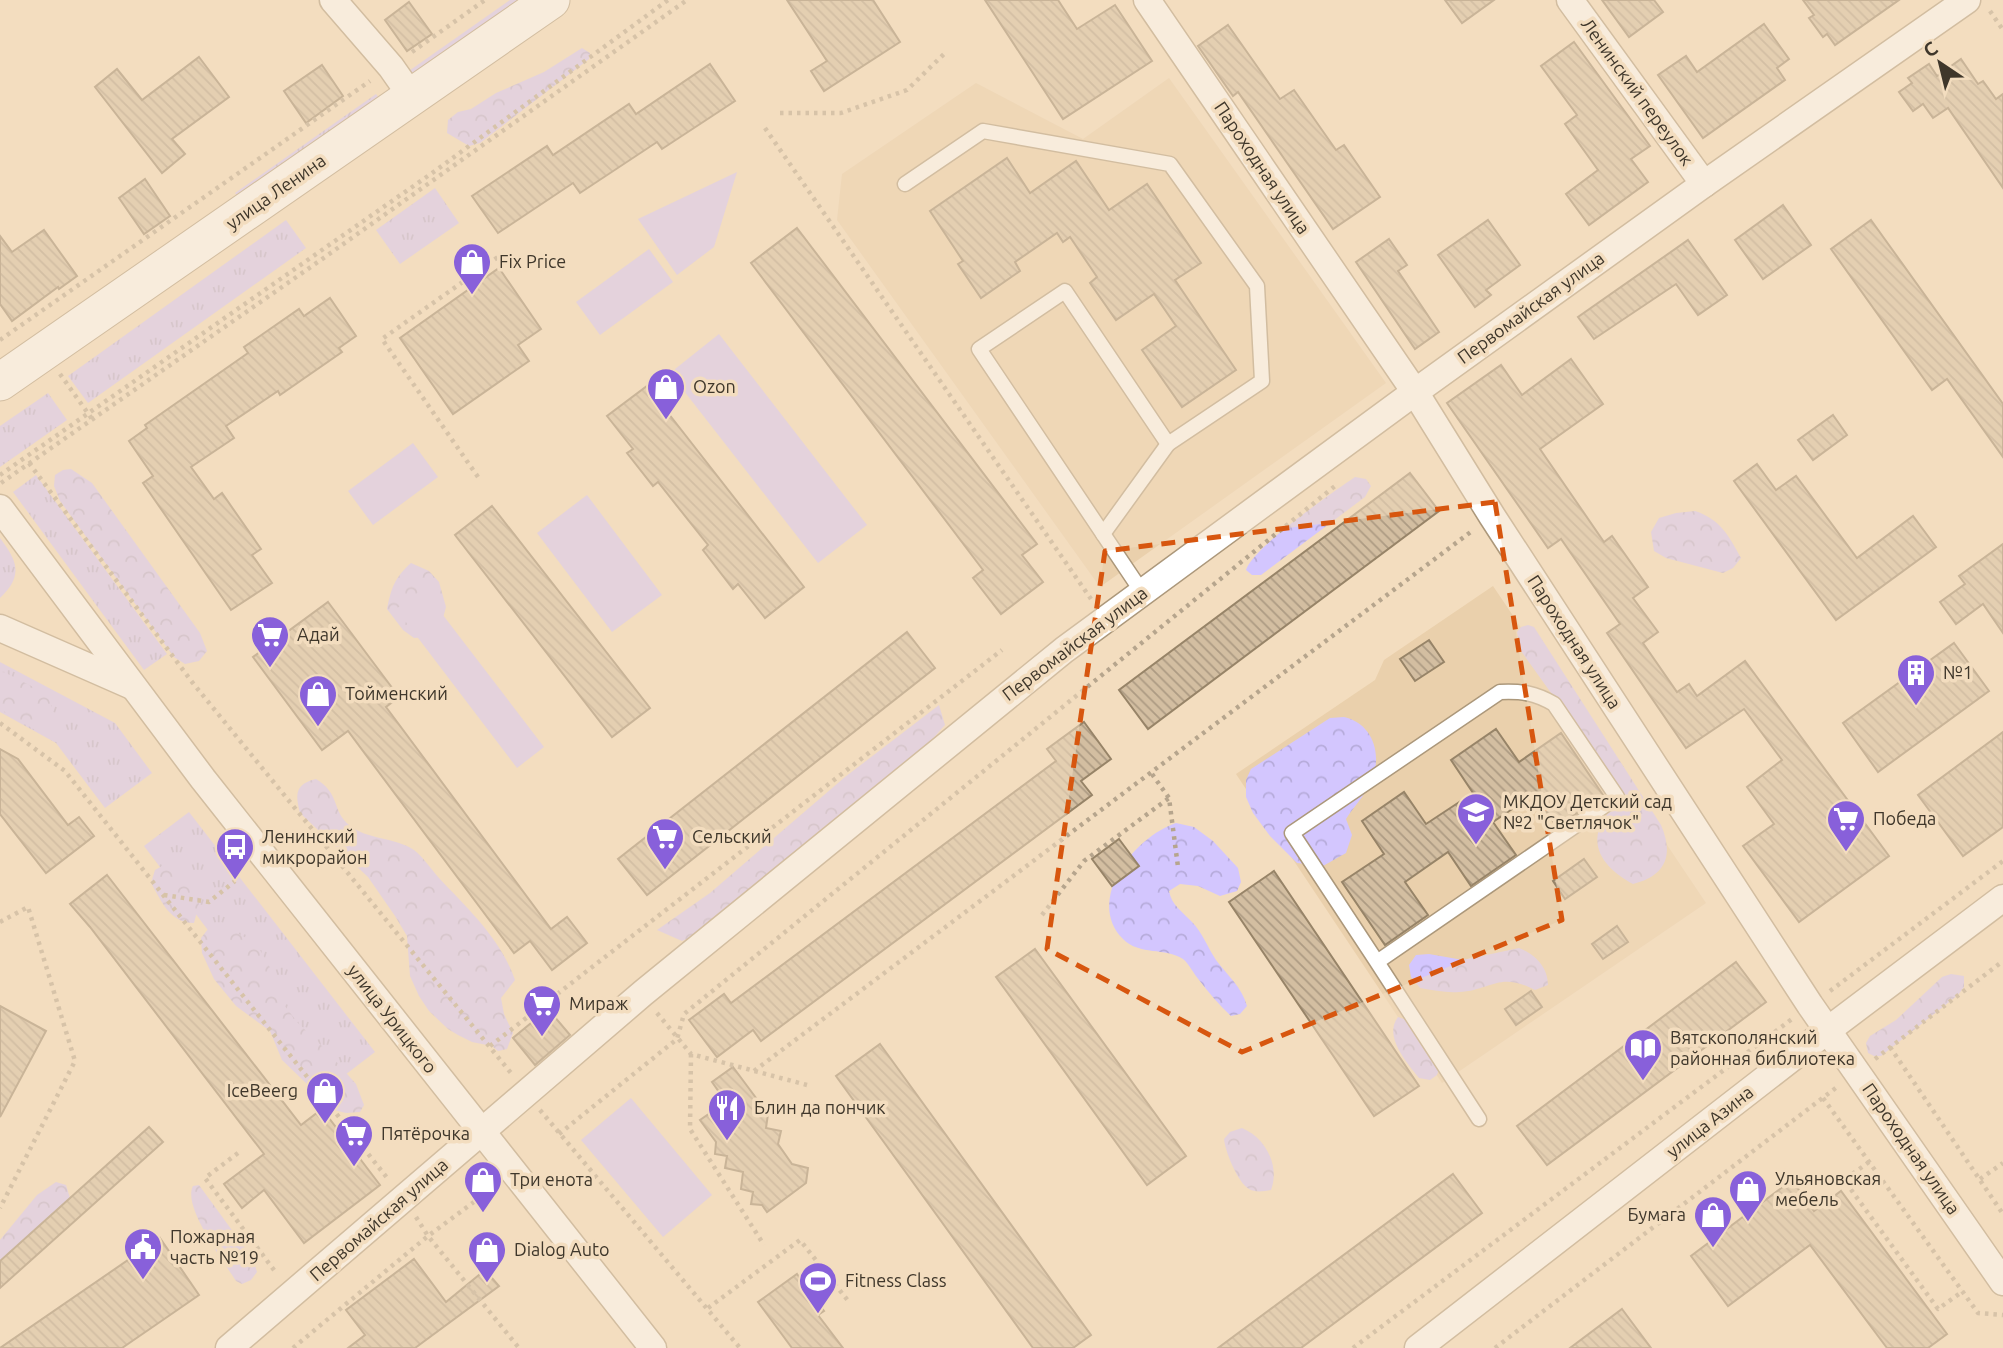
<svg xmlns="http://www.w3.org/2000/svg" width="2003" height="1348" font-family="Ubuntu,sans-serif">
<defs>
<pattern id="grass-tufts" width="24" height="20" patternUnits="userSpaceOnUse" patternTransform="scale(1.75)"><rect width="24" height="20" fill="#d3c6fe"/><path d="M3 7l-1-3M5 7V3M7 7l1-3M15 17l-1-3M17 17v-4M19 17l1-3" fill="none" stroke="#b6abda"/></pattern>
<pattern id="forest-crowns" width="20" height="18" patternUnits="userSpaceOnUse" patternTransform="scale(1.75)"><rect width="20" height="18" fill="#d3c6fe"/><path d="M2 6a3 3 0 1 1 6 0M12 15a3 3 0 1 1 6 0" fill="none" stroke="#b6abda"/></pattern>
<pattern id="building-back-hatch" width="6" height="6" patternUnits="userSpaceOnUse" patternTransform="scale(1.75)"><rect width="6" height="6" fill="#d3bea1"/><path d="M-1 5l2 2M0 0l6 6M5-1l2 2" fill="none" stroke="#ad9b83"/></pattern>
</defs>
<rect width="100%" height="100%" fill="#f3ddbf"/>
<g fill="#ead0ac">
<path d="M1169,78L1386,383L1100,587L837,220L842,174L976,83L1083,139Z"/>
<path d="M1493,586L1706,903L1442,1083L1236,774L1375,680L1384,660Z"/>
</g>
<g fill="url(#grass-tufts)">
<path d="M510,0H527L412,81L406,73Z"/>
<path d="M376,94L382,102L241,201L235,193Z"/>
<path d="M435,188L459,223L400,264L376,230Z"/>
<path d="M286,220L306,248L88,403L68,376Z"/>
<path d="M48,393L67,420L0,467V426Z"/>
<path d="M36,475L167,654L144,670L13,492Z"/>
<path d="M0,538C17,561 24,575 0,598Z"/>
<path d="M0,662L115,723L152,773L105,808L56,743L0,712Z"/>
<path d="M189,812L375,1052L328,1088L144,846Z"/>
</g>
<g fill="url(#forest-crowns)">
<path d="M582,48L590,53L589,59L480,143L469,146L447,133L448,120L458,112L471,109L496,93L544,72Z"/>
<path d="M71,469L92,483L200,633L207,651L199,661L185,664L174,657L60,501L54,486L55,475L63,470Z"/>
<path d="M1355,477L1366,479L1371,486L1365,497L1261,575H1252L1246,570C1253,547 1332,493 1355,477Z"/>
<path d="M1695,511C1720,519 1729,536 1741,558L1733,568L1723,573L1666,558L1654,551L1651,532L1659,518L1676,513Z"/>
<path d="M411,563L429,571L439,582L446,607L443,618L426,637L414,638L403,630L387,609C391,588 395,577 411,563Z"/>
<path d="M1528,625L1534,627L1661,825C1674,855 1666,876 1633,884C1613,873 1591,855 1599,829C1604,810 1618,815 1617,785L1521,651L1517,632L1521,627Z"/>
<path d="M0,670L47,694L53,710L45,725L37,731L0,709Z"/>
<path d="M939,705L945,725L914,760L713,928L682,941L657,930L710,893L845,777Z"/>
<path d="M1344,717C1371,723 1382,751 1373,777C1369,791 1354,806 1346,819L1352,835L1346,853L1323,866L1297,863L1270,836L1253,813L1246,797V780L1251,769L1330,718Z"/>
<path d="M316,779C340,793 332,811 349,825C367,840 395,837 414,850C423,857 431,869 439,878C468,909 501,939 515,980L501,998L504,1014L513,1033L507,1049L498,1051L492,1046L472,1042L458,1035L448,1029L429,1011L419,996L410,976L407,936L395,916L368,877L300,813C295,794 295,784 316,779Z"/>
<path d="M1176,823L1194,827L1213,841L1238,868L1241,882L1237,891L1220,896L1198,886L1180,884L1169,891C1172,906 1182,911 1192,922C1202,932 1208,948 1216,960C1227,975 1242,987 1247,1006L1240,1014L1231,1016C1219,1005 1209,993 1199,980C1194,974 1189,964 1183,959C1165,947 1140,956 1123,939C1085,900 1134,837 1176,823Z"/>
<path d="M164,865L178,868L188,882L199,904L194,923C170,923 162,902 151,883L155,870Z"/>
<path d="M208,929L237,933L248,939L260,950L272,971L284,1005L298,1023L326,1050L356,1084L364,1105L360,1112L346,1113L334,1110L282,1060L270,1031L236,1006L214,979L202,953L201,938Z"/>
<path d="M1519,948C1535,954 1548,967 1548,985L1535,990C1499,971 1492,990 1459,992C1446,993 1433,990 1420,988L1411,977L1409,965L1416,955L1429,954L1463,960Z"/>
<path d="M1951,974L1964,976V987L1958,995L1881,1056H1874L1868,1053L1866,1043L1870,1036L1896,1020L1942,977Z"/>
<path d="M1398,1017L1407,1020L1440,1067L1437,1075L1430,1080L1419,1078C1407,1063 1383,1036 1398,1017Z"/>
<path d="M1242,1128C1266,1138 1280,1166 1271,1190C1264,1191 1256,1193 1249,1189C1238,1183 1225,1151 1224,1139L1230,1132Z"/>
<path d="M56,1182L66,1185L70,1198L64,1213L0,1273V1240L37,1195Z"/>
<path d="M199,1185L253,1259L257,1272L251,1280L242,1284L236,1281C224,1262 182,1206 193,1186Z"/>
</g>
<g fill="#d3c6fe">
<path d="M737,172L714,247L677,275L638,219Z"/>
<path d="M649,249L673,282L600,335L576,302Z"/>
<path d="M719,334L867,525L818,563L670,373Z"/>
<path d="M413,443L438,477L373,525L348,491Z"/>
<path d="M587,495L662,595L612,632L537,533Z"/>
<path d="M423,589L544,747L517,768L396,609Z"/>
<path d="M631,1098L712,1195L663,1237L581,1140Z"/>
</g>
<g fill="url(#building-back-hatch)" stroke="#978468" stroke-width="2">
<path d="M787,0H873L900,42L824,91L811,71L827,61Z"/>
<path d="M985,0H1058L1077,29L1115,5L1152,61L1063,119Z"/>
<path d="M1445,0H1494L1462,23Z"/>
<path d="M1602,0H1654L1663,12L1629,37Z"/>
<path d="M1803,0H1899L1835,45L1827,34L1823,37L1809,18L1814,15Z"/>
<path d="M409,2L432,34L407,51L385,20Z"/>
<path d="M1764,24L1789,59L1777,68L1785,80L1703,138L1658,75L1686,56L1697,72Z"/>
<path d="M1228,25L1280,99L1294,90L1336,150L1344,145L1380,197L1333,229L1238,92L1233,96L1198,46Z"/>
<path d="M1574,42L1650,146L1631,159L1648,182L1589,225L1566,194L1598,170L1565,124L1577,115L1541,66Z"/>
<path d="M199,57L229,97L172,139L185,154L162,173L95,87L117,69L142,100Z"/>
<path d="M1961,59L1978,84L1983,81L1996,99L2003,94V188L1948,108L1933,118L1923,104L1913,111L1899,92L1912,83L1908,78L1929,64L1937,76Z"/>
<path d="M710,64L735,101L662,149L657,142L580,193L573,183L498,233L472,196L547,146L553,155L629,104L636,114Z"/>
<path d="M322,65L343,96L306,123L284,91Z"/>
<path d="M1007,158L1030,193L1076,161L1109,210L1147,184L1201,263L1175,280L1236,370L1182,407L1142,350L1176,326L1154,294L1116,320L1090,283L1097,277L1070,237L1063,242L1057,233L1015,262L1020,271L981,298L958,264L963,261L930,211Z"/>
<path d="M145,179L170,216L144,234L119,198Z"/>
<path d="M1783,205L1811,245L1763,279L1735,240Z"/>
<path d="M1488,220L1520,265L1486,290L1491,295L1475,307L1438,255Z"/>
<path d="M1871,220L2003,404V457L1947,379L1932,390L1831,249Z"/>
<path d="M797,228L1037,544L1022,555L1043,582L1001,614L973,578L983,570L751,263Z"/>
<path d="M44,230L77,276L59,289L58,287L12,321L0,304V236L12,252Z"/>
<path d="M1389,239L1407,265L1398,271L1439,332L1415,349L1356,262Z"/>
<path d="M1688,240L1727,295L1698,315L1676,284L1594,339L1578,317Z"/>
<path d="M499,268L541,329L518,345L529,361L453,414L400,338Z"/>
<path d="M330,298L356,336L339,348L342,352L280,395L278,391L226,426L234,438L191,467L214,499L222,493L261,549L252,555L272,583L231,610L143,483L153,476L129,441L147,428L145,425L248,353L244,347L299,309L304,316Z"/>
<path d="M1571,359L1603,404L1540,449L1604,542L1612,536L1648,587L1633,598L1658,632L1643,643L1677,692L1689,684L1697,696L1745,661L1889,856L1799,922L1743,846L1774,824L1747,787L1782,760L1744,709L1686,748L1607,633L1620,624L1561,539L1548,548L1447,403L1501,365L1522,395Z"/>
<path d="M647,386L804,587L765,618L738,584L733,589L703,550L708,545L658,482L653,486L627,453L633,449L607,416Z"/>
<path d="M1833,415L1847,435L1813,460L1798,440Z"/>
<path d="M1757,464L1776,490L1796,476L1857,558L1913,516L1936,547L1836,620L1734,481Z"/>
<path d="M1410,473L1439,511L1148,729L1119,690Z"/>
<path d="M492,506L650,708L612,737L455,535Z"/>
<path d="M2003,544V633L1983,604L1956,624L1940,602L1965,584L1959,576Z"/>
<path d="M328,602L399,697L386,707L551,929L567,917L587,943L552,970L530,941L514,953L348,731L322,750L253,657Z"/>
<path d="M907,632L935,668L647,895L618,859Z"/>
<path d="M1429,640L1444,662L1415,681L1400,659Z"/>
<path d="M1954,643L1989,691L1878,772L1843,723Z"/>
<path d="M1084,722L1111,759L1081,781L1092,795L761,1041L753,1030L717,1057L689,1020L724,994L731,1003L1056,761L1047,749Z"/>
<path d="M1496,729L1519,762L1561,733L1603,795L1557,827L1534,794L1493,822L1516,855L1471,886L1448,852L1405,882L1428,915L1385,945L1342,882L1384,854L1362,821L1404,792L1426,824L1473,793L1451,760Z"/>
<path d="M2003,732V827L1963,856L1918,795Z"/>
<path d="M0,749L18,759L68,825L79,817L94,836L46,873L0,814Z"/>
<path d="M1119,839L1139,866L1112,886L1092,859Z"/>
<path d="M1584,859L1597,877L1565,899L1553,881Z"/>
<path d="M1274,871L1419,1086L1374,1116L1229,902Z"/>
<path d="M107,875L301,1125L322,1109L380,1185L304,1243L264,1190L242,1208L224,1184L264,1154L90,927L70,904Z"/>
<path d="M1617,926L1628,942L1603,959L1592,944Z"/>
<path d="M1035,949L1186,1156L1147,1185L996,977Z"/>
<path d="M1736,962L1766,1002L1547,1165L1517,1126Z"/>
<path d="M1531,991L1542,1007L1516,1025L1505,1009Z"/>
<path d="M0,1006L46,1031L0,1117Z"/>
<path d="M548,1009L570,1035L535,1065L513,1038Z"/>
<path d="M880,1044L1091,1335L1073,1348H1033L836,1076Z"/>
<path d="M733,1067L768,1114L766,1128L781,1131L778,1144L792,1164L808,1168L806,1183L767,1212L762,1205L751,1204L753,1192L741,1189L743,1172L725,1168L727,1156L715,1154L716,1142L700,1120L726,1102L712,1082Z"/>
<path d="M149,1127L163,1142L0,1288V1261Z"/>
<path d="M1453,1174L1482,1213L1301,1348H1218Z"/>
<path d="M1792,1180L1814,1211L1841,1191L1947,1334L1928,1348H1887L1810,1245L1728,1306L1691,1256Z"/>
<path d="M160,1238L199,1295L157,1324L122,1348H0Z"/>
<path d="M414,1259L446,1302L485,1270L499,1286L415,1348H348L365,1335L346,1310Z"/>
<path d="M797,1274L824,1311L818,1315L843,1348H792L758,1302Z"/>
<path d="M1622,1309L1651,1348H1570Z"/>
</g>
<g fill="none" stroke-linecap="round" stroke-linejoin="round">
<defs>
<g id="lane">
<path d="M905,184L983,131L1170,164L1257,286L1262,381L1168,444L1065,291L979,349L1142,592"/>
<path d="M1103,534L1168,444"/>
<path d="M1377,962L1292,833L1500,692C1522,691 1535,693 1554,704L1617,797L1377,962L1479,1119"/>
</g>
<g id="street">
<path d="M333,0L391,67L412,97"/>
<path d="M1147,0L1415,392L1492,516L1810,1005L2003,1282"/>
<path d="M1570,0L1704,184"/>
<path d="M0,508L203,779L653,1348"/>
<path d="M0,628L132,686"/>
<path d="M229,1348L643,993L1064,650L1415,392L1704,184L1967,0"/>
<path d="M1418,1348L1828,1030L2003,898"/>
</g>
<path id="secondary" d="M0,382L551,0"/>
</defs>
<use href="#lane" stroke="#ac987b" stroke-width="17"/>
<use href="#street" stroke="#ac987b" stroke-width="29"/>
<use href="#secondary" stroke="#ac987b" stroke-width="39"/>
<g stroke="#b6a58d" stroke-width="4.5" stroke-dasharray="3.5 5" stroke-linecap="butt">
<path d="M1990,11L2003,30"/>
<path d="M412,52L485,0"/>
<path d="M780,113H841L907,90L946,52"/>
<path d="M765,128L1091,599"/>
<path d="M0,340L370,81"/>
<path d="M60,374L92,419"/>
<path d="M29,463L192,682L511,1073"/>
<path d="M0,475L435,171L668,0"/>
<path d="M478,477L382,339L498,257"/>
<path d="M1,483L325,257L687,0"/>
<path d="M0,723L65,771L388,1179"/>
<path d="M1152,774L1169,798L1178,867"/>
<path d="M164,895L209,902L235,881"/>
<path d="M1042,915L1084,861L1169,798"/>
<path d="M0,922L28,907L75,1061L0,1208"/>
<path d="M1830,991L2003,861"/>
<path d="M657,1013L691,1054L807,1085"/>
<path d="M490,1046L1002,650"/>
<path d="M1890,1047L2003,1214"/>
<path d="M691,1054L690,1129L764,1245"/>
<path d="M1875,1059L2003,961"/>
<path d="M754,1071L1472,531"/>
<path d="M1823,1098L1978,1313L2003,1315"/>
<path d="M540,1110L740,1348"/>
<path d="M559,1134L677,1039L684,1014L1335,486"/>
<path d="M238,1153L205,1178L277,1274"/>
<path d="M1869,1162L1844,1180L1938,1309L1963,1291"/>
<path d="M1980,1179L2003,1163"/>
<path d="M416,1217L428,1236L519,1348"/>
<path d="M708,1308L800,1240L849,1302"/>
<path d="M293,1348L428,1236L486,1193"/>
<path d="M1353,1348L1792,1019"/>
<path d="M1495,1348L1837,1087"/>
</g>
<use href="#lane" stroke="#fff" stroke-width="14"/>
<use href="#street" stroke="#fff" stroke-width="26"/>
<use href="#secondary" stroke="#fff" stroke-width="37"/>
</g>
<path d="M0 0H2003V1348H0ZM1495,502L1562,920L1242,1052L1047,949L1105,551Z" fill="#f3ddbf" fill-opacity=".55" fill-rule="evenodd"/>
<path fill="none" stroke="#d7560f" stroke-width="5" stroke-dasharray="14 9" stroke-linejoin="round" d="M1495,502L1562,920L1242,1052L1047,949L1105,551Z"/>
<defs>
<symbol id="shop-pin" viewBox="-11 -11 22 30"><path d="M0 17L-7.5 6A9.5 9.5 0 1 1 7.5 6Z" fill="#8860da" stroke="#f3ddbf"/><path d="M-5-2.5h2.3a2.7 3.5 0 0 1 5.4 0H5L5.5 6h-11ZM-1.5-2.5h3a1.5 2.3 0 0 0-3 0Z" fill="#fff"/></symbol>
<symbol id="supermarket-pin" viewBox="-11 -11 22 30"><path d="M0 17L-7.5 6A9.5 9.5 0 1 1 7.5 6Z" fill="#8860da" stroke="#f3ddbf"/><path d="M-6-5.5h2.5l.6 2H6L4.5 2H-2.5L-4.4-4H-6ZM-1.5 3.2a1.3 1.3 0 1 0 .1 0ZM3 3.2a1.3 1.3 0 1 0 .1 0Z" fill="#fff"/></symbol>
<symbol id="building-pin" viewBox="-11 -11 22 30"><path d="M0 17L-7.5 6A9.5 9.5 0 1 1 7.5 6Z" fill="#8860da" stroke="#f3ddbf"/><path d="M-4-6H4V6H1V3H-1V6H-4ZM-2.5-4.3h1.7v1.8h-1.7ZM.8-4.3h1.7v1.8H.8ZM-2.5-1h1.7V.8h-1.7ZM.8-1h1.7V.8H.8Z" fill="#fff"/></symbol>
<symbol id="school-pin" viewBox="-11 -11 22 30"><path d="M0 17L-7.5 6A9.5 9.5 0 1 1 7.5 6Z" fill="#8860da" stroke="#f3ddbf"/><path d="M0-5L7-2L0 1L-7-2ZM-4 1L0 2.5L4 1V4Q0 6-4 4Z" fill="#fff"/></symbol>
<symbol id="bus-pin" viewBox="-11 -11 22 30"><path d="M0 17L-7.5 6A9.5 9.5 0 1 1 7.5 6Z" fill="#8860da" stroke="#f3ddbf"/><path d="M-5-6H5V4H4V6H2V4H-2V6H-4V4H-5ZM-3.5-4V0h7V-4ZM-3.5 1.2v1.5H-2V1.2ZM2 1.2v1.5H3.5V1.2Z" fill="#fff"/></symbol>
<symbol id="library-pin" viewBox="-11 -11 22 30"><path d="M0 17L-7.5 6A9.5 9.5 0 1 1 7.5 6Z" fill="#8860da" stroke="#f3ddbf"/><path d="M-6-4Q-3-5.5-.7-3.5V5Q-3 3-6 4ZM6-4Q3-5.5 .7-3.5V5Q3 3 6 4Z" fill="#fff"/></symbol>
<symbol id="restaurant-pin" viewBox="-11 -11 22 30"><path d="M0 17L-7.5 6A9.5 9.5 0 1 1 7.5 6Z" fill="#8860da" stroke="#f3ddbf"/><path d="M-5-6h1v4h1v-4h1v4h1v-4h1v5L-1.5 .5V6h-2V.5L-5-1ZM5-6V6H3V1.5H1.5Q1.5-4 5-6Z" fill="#fff"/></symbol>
<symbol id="civic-pin" viewBox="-11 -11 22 30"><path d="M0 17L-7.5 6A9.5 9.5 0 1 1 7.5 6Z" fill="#8860da" stroke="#f3ddbf"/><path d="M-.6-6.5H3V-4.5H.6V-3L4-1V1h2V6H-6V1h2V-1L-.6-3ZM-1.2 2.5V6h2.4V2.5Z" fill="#fff"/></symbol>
<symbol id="stadium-pin" viewBox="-11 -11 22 30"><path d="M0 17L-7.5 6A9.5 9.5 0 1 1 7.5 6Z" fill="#8860da" stroke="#f3ddbf"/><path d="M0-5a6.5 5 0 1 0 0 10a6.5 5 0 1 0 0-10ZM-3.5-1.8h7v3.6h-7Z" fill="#fff"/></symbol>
</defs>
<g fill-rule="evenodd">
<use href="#shop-pin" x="450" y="240" width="44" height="60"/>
<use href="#shop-pin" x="644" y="365" width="44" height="60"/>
<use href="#supermarket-pin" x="248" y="613" width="44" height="60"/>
<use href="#building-pin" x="1894" y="651" width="44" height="60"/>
<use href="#shop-pin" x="296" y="672" width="44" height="60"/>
<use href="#school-pin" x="1454" y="790" width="44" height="60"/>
<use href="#supermarket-pin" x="1824" y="797" width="44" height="60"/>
<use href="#supermarket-pin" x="643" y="815" width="44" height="60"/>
<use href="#bus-pin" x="213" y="825" width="44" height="60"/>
<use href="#supermarket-pin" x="520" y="982" width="44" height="60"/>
<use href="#library-pin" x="1621" y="1026" width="44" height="60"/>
<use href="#shop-pin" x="303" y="1069" width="44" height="60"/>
<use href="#restaurant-pin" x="705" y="1086" width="44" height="60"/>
<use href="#supermarket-pin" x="332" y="1112" width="44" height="60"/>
<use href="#shop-pin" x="461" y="1158" width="44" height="60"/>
<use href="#shop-pin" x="1726" y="1167" width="44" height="60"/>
<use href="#shop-pin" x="1691" y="1193" width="44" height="60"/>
<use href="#civic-pin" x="121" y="1225" width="44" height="60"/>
<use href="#shop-pin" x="465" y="1228" width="44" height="60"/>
<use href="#stadium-pin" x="796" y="1259" width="44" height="60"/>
</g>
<g text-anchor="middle" stroke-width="7" stroke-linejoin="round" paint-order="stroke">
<g font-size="18" fill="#3f372b" stroke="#f3ddbf">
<text transform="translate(1637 92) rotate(54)" y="6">Ленинский переулок</text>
<text transform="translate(1262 168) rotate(56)" y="6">Пароходная улица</text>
<text transform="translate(276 192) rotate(-35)" y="6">улица Ленина</text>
<text transform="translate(1531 308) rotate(-36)" y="6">Первомайская улица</text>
<text transform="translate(1574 642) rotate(57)" y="6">Пароходная улица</text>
<text transform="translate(1075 644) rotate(-37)" y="6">Первомайская улица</text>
<text transform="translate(392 1019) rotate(52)" y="6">улица Урицкого</text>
<text transform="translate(1710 1122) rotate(-38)" y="6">улица Азина</text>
<text transform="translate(1911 1149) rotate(55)" y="6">Пароходная улица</text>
<text transform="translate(379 1220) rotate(-41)" y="6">Первомайская улица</text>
</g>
<g font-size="18" fill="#3f372b" stroke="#f3ddbf" text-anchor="start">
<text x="499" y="268">Fix Price</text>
<text x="693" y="393">Ozon</text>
<text x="297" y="641">Адай</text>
<text x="1943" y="679">№1</text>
<text x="345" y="700">Тойменский</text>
<text x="1503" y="808">МКДОУ Детский сад<tspan x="1503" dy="21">№2 "Светлячок"</tspan></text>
<text x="1873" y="825">Победа</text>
<text x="262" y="843">Ленинский<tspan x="262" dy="21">микрорайон</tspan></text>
<text x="692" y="843">Сельский</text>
<text x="569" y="1010">Мираж</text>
<text x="1670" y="1044">Вятскополянский<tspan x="1670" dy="21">районная библиотека</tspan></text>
<text x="298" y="1097" text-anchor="end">IceBeerg</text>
<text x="754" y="1114">Блин да пончик</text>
<text x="381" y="1140">Пятёрочка</text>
<text x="1775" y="1185">Ульяновская<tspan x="1775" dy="21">мебель</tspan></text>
<text x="510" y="1186">Три енота</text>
<text x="1686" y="1221" text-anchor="end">Бумага</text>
<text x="170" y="1243">Пожарная<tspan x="170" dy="21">часть №19</tspan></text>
<text x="514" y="1256">Dialog Auto</text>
<text x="845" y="1287">Fitness Class</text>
</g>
</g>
<g transform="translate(1940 63) rotate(325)" stroke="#f3ddbf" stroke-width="5" paint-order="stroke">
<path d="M0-5L12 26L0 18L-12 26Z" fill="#3f372b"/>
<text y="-10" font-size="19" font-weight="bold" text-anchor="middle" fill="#3f372b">С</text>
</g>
</svg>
